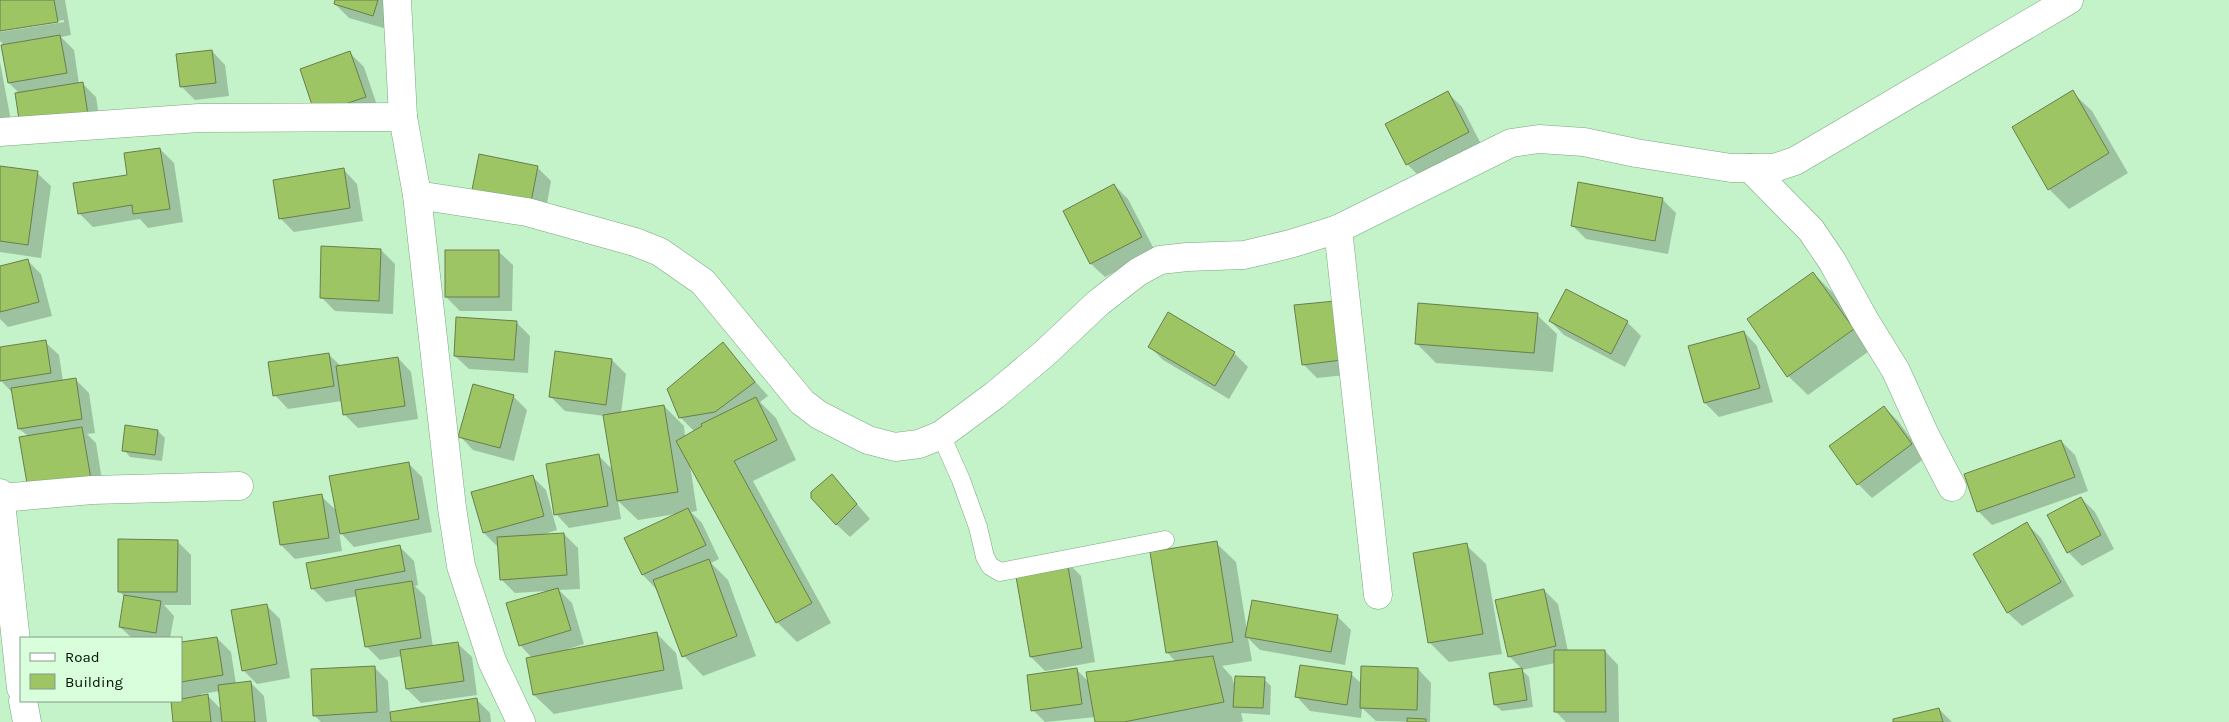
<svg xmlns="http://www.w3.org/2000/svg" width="2229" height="722" font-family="Karla,sans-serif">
<rect width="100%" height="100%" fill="#c4f3c9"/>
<g fill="#0003" fill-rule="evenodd">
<path d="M0,0H65L71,35L61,37L74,50L79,84H83L96,97L101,129L20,94L9,83L5,46L0,41ZM64,20V22L0,32V30Z"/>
<path d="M337,0H395L387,29L349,18L335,4Z"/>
<path d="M212,51L225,65L229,96L195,100L181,86Z"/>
<path d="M350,53L364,67L379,111L330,127Z"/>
<path d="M0,62L11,121L0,123Z"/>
<path d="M2072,92L2092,111L2128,173L2069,209L2049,189Z"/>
<path d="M1448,93L1462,107L1482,146L1421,178L1407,164Z"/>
<path d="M160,149L174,163L183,222L148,228L140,219L93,227L79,213Z"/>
<path d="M480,155L537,167L551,181L545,215Z"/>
<path d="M0,167L37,173L51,186L41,258L0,252Z"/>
<path d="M344,170L357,184L363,221L294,232L280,218Z"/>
<path d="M1114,185L1128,199L1155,251L1105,277L1091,264L1064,211Z"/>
<path d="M1662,199L1676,213L1668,254L1586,239L1572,225Z"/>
<path d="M381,250L395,264L393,314L335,311L321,297Z"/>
<path d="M499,252L513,265L512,311H460L446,297Z"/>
<path d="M27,260L41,274L52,316L8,327L0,319V268Z"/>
<path d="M1813,273L1833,293L1872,349L1808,395L1788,376Z"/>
<path d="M1566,291L1627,322L1641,336L1625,367L1564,335L1550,321Z"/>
<path d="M1296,306L1355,374L1317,378L1303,364Z"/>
<path d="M1537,315L1557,334L1553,372L1436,363L1416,343Z"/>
<path d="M516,322L530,336L528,373L469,369L455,356Z"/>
<path d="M1744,332L1757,346L1773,402L1719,417L1705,403L1690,347Z"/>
<path d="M45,342L59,355L63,381L75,379L89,393L95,433L87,434L96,443L104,492L19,429L13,393L0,380V349Z"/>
<path d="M723,344L768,396L760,402L776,418L796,460L753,481L831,623L797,642L777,622L690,465L697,511L691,512L702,523L719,559L711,563L728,580L756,656L703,676L684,656L656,589L643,575L625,539L676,514L638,520L618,501L621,519L569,528L556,514L599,456L613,470L605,416L565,411L551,397L612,360L626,374L621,413L664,406L684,426L685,437L695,432L680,417Z"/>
<path d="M1149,346L1234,353L1248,367L1229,399L1163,360Z"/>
<path d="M328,354L341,366L398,358L411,372L418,419L358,428L344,414L342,401L288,409L275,395Z"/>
<path d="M513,396L527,410L514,461L473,450L460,436Z"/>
<path d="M1884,407L1898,421L1925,458L1872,498L1858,484Z"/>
<path d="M158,431L165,438L162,461L130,457L124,450Z"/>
<path d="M2061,441L2075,455L2088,491L1992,525L1978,511Z"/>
<path d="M408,463L422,477L432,532L354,547L339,531L342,551L295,559L281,545L321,496L337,511Z"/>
<path d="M832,475L870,519L850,537L836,524Z"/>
<path d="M532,476L546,490L557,530L542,535L564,534L578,548L580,589L559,590L572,603L584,644L568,649V651L656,633L676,653L683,689L554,714L534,695L528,659L532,658L520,645L547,591L515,593L501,579L498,547L484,533L473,493Z"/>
<path d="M2081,498L2095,512L2114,549L2082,566L2068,552Z"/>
<path d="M2027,524L2041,538L2074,596L2022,626L2008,613L1975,554Z"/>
<path d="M177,541L191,555V605H164L174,616L170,638H132L120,627L125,597L119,591Z"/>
<path d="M1216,543L1236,562L1247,631L1337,616L1351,630L1345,665L1260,650L1248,638L1252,661L1222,666L1232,677L1235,687L1264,679L1271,686L1270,715L1241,713L1243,721L1240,722H1097L1096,717L1045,722L1033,710L1076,669L1089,682L1176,662L1167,652Z"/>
<path d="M1466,545L1486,564L1502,654L1449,662L1430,643Z"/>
<path d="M400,547L414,561L418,585L415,586L425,596L433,647L458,644L472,657L477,695L421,703L407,689L402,656L380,660L366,646L358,596L326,602L312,588Z"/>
<path d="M1067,562L1081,576L1095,662L1045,671L1031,657Z"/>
<path d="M1544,590L1558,604L1568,651H1605L1618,665L1619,722H1566L1556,712L1555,663L1522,670L1529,677L1533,707L1502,711L1495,705L1490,674L1523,670L1509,656Z"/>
<path d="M267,606L280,619L290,678L257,684L243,670Z"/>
<path d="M217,638L231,652L236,684L250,682L264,696L267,722H175L172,701H181V644ZM220,691L222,710L208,696H201V694Z"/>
<path d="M374,667L388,681L390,713L476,699L490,713L491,722H392V718L390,722H321L314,715Z"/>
<path d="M1418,669L1431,683L1430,722L1376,721L1362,708L1361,718L1310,711L1297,697L1351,674L1362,684Z"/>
<path d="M1939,709L1952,722H1895Z"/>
</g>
<g fill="#9dc564" stroke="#697e4d">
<path d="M0,0H54L58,22L0,31Z"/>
<path d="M335,0H378L373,16L334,4Z"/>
<path d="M60,35L67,73L8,83L1,45Z"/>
<path d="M212,50L216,83L180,87L176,54Z"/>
<path d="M350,51L366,97L315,114L300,69Z"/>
<path d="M83,82L88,115L20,126L15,93Z"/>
<path d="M2073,90L2109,153L2048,190L2012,127Z"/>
<path d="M1448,91L1469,132L1406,165L1385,124Z"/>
<path d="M160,148L170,209L133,214L132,205L78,214L73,183L127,175L124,153Z"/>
<path d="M479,154L538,166L531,202L472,190Z"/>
<path d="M0,166L38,171L28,245L0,241Z"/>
<path d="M344,168L350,208L279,219L273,180Z"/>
<path d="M1578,182L1663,198L1655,241L1571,226Z"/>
<path d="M1114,184L1142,237L1090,264L1063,211Z"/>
<path d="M321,246L381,249L379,301L320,298Z"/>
<rect x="445" y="250" width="54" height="47"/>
<path d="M28,259L39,302L0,312V266Z"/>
<path d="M1813,272L1854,329L1787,377L1747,319Z"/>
<path d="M1566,289L1628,321L1611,354L1549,321Z"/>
<path d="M1335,301L1342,360L1302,365L1294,305Z"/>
<path d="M1418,303L1538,313L1534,353L1415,344Z"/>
<path d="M1168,312L1235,352L1215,386L1148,347Z"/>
<path d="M456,317L517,321L514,360L454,356Z"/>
<path d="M1744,331L1760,388L1704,403L1688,346Z"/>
<path d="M46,340L51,373L0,381V347Z"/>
<path d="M723,342L755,382L715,412L679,418L667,389Z"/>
<path d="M555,351L612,359L606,405L549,397Z"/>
<path d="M329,353L334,386L273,396L268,362Z"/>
<path d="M398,357L405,406L343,415L336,366Z"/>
<path d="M76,378L82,419L18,429L11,388Z"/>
<path d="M473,384L514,395L500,448L458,437Z"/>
<path d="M756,397L777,440L734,461L812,603L776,623L676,441L702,426L701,424Z"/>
<path d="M664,405L678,492L617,501L603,415Z"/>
<path d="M1884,406L1912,444L1857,485L1829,446Z"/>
<path d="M125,425L158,430L155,455L122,451Z"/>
<path d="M82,427L91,479L28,489L19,437Z"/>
<path d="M2061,440L2075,477L1977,512L1964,474Z"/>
<path d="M599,454L608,506L554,515L546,464Z"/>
<path d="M409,462L419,519L340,534L329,476Z"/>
<path d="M832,474L857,504L836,525L811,498V492Z"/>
<path d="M533,475L544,516L483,533L471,492Z"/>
<path d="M322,494L329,538L280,545L273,502Z"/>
<path d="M2081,497L2101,535L2067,553L2047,515Z"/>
<path d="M688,508L706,545L642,575L624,538Z"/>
<path d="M2027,522L2061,582L2007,613L1973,554Z"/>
<path d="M564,533L567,575L500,580L497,537Z"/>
<path d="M118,539L178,540L177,592H118Z"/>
<path d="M1217,541L1233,642L1166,653L1150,552Z"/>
<path d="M1467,543L1483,634L1428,643L1413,553Z"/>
<path d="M400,545L405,571L311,589L306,563Z"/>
<path d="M709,559L737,636L682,657L653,580Z"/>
<path d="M1067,561L1082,648L1030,657L1015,571Z"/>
<path d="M412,581L421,638L365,647L355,590Z"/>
<path d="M558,588L571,630L519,646L506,603Z"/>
<path d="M1544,589L1556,646L1508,657L1495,600Z"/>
<path d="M124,595L161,601L156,633L119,627Z"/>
<path d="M1252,600L1338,615L1331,652L1245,637Z"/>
<path d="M267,604L277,664L242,671L231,610Z"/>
<path d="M657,632L664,670L533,695L526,658Z"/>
<path d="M217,637L223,675L181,682V642Z"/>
<path d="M458,642L464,681L406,689L400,650Z"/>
<path d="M1554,650H1605L1606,712H1554Z"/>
<path d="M1213,656L1224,702L1124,722H1095L1086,672Z"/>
<path d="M1300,665L1352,672L1347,705L1295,697Z"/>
<path d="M375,666L377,712L313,716L311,669Z"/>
<path d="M1361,666L1418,668L1417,710L1360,708Z"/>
<path d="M1077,668L1082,704L1031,711L1027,675Z"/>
<path d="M1522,668L1527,700L1494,705L1489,673Z"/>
<path d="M1235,676L1265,677L1263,708L1233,707Z"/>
<path d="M251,681L255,722H222L218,685Z"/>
<path d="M208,694L211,722H173L171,701Z"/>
<path d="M477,698L480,722H391L390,712Z"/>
<path d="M1939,708L1943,722H1893V719Z"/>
<path d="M1407,718L1426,719V722H1407Z"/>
</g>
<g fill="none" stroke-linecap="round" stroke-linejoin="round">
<defs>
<path id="lane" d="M941,435L961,480L978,527L985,557L990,566L1000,572L1165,540"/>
<g id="street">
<path d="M397,0L403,117L417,195L452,508L461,566L492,661L521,722"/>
<path d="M0,132L199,118L403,117"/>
<path d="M1750,168L1811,230L1832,261L1864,319L1896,371L1925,435L1952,487"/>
<path d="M417,195L527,212L635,242L660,252L703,282L802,402L819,415L868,440L895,447L919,444L941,435L995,395L1045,353L1098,303L1138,272L1160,260L1187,257L1244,255L1290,244L1338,229L1511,143L1539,139L1584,142L1636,153L1731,168H1774L1795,161L1836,137L2069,0"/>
<path d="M1338,229L1378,595"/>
<path d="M0,493L21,688"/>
<path d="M1,498L92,490L239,486"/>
<path d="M23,701L27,722"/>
</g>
</defs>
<use href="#lane" stroke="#7aa67f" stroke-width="19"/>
<use href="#street" stroke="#7aa67f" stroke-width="29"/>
<use href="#lane" stroke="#fff" stroke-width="18"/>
<use href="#street" stroke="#fff" stroke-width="28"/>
</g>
<rect x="20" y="637" width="162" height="65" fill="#d8fedc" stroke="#829e85"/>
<rect x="30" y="653" width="25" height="8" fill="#ffffff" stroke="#829e85"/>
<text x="65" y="662" font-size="15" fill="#020f03">Road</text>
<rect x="30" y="674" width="25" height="15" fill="#9dc564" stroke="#829e85"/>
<text x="65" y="687" font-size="15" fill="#020f03">Building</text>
</svg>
